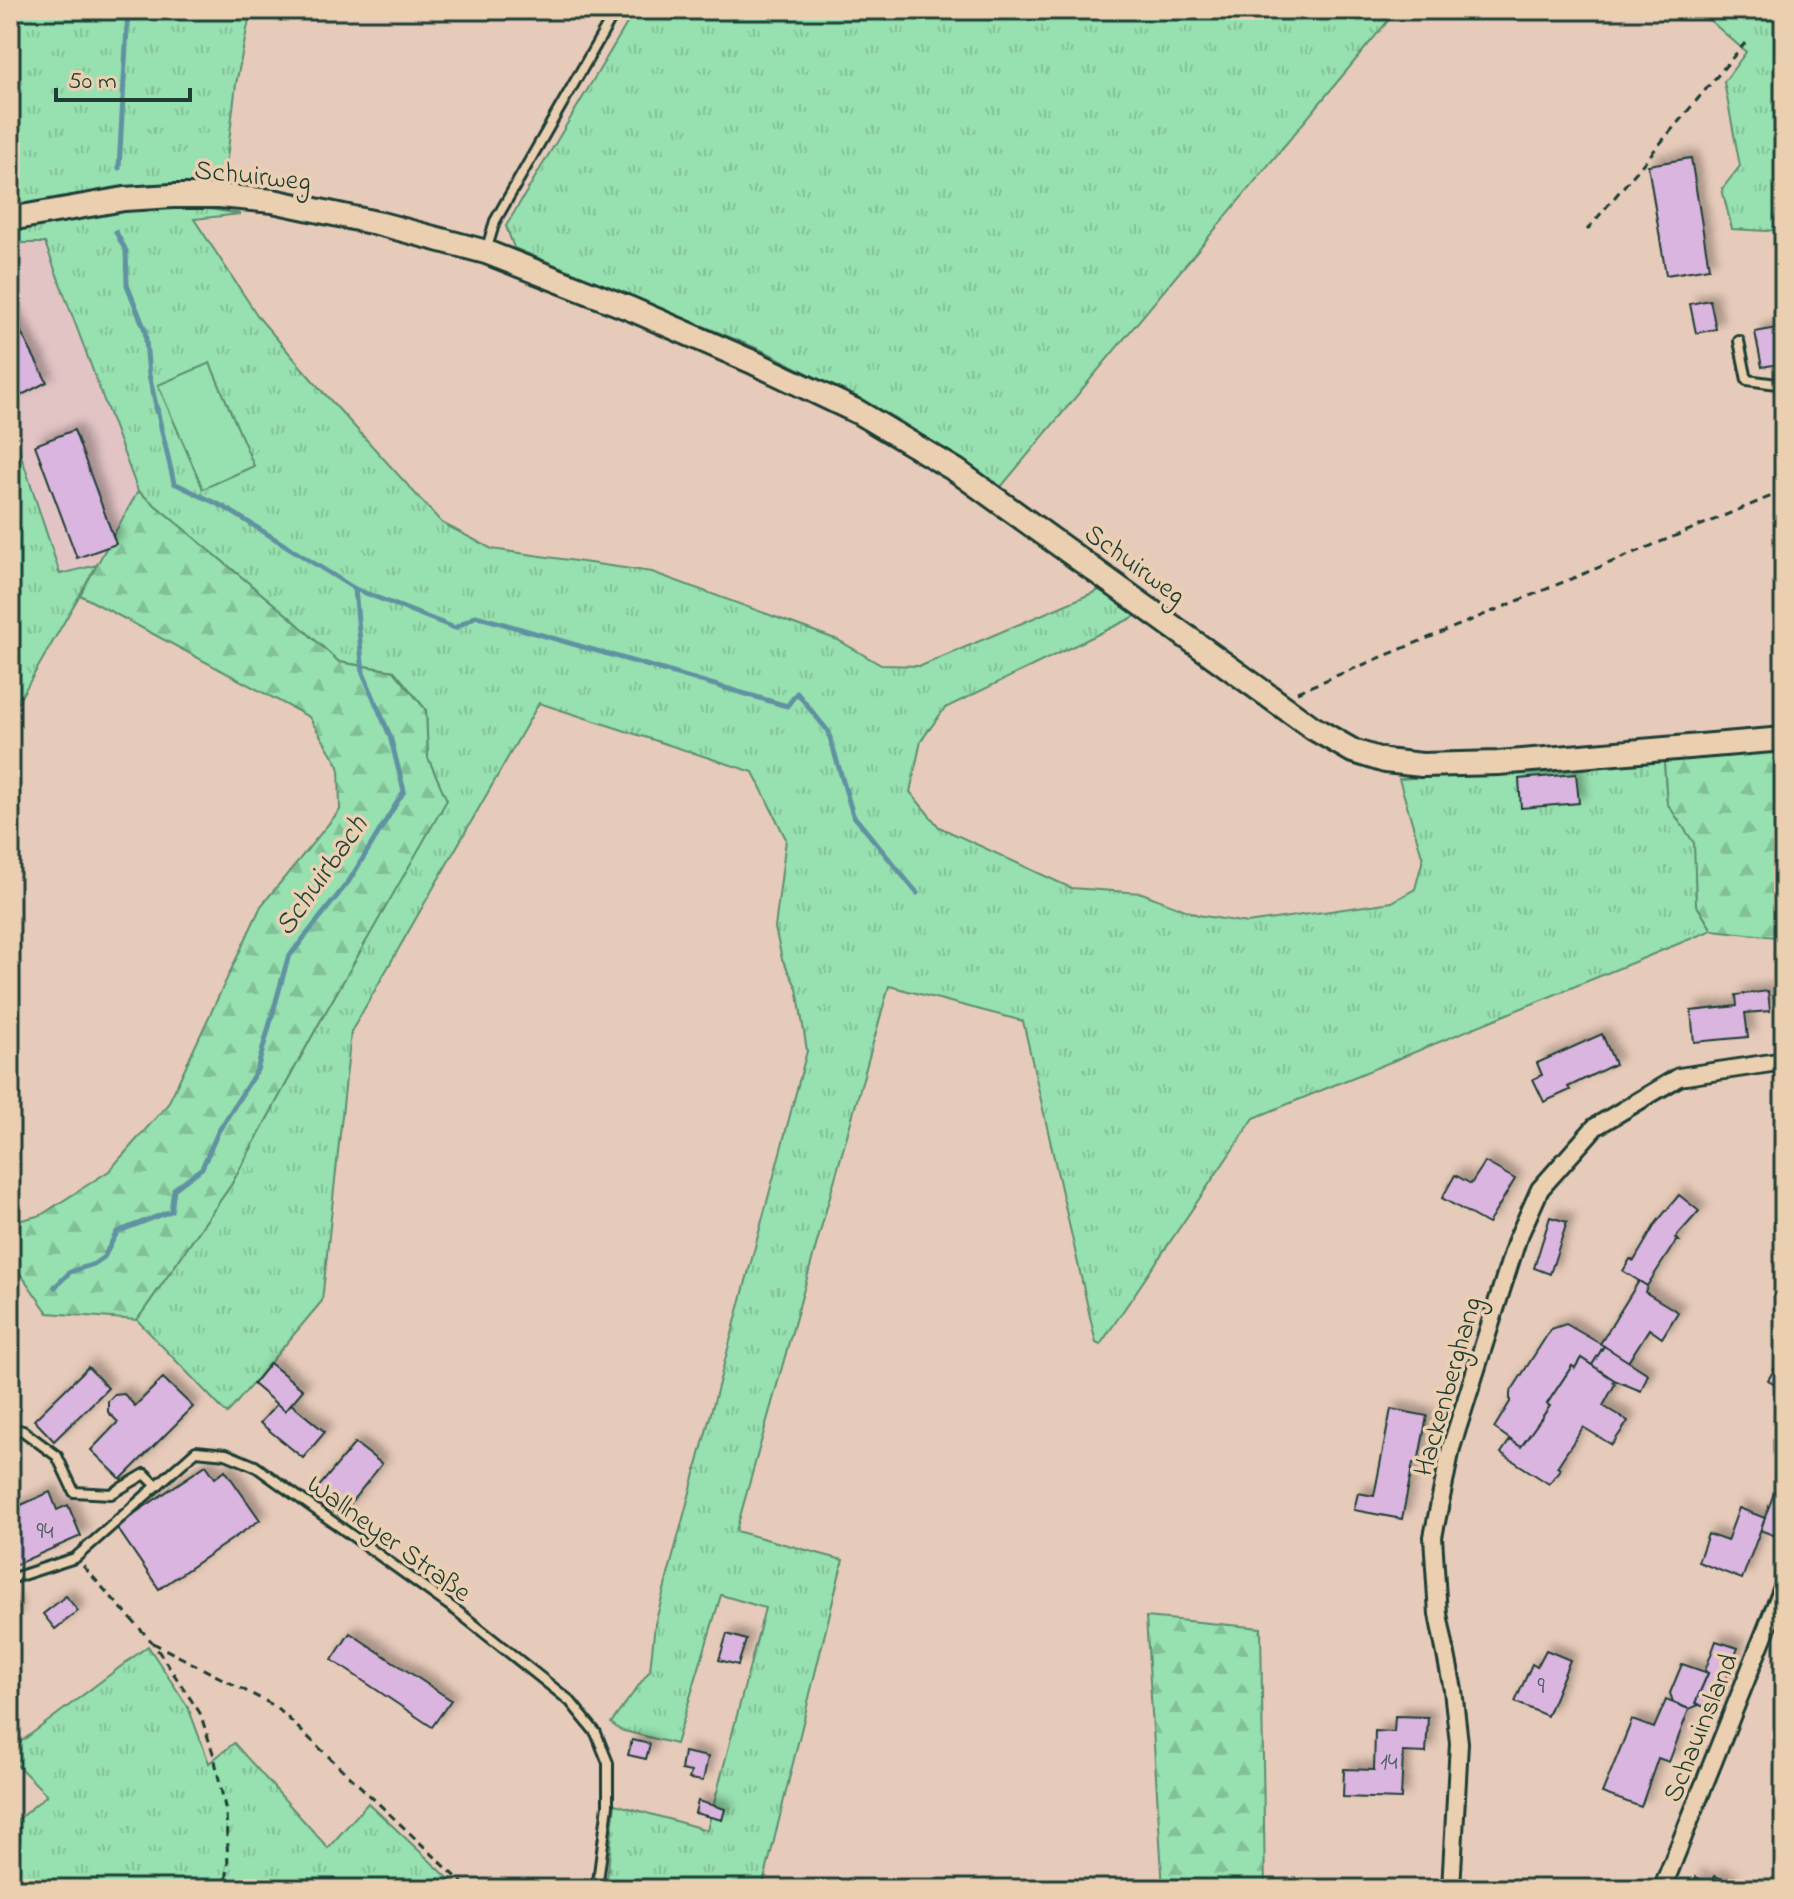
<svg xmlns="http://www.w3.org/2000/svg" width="1794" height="1899" font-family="'Indie Flower',sans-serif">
<defs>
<pattern id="grass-tufts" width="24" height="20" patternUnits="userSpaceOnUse" patternTransform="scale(2)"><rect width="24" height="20" fill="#97e0af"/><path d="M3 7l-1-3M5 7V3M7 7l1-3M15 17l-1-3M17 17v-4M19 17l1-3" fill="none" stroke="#82c197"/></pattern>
<pattern id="forest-firs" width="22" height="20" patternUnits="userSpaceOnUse" patternTransform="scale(2)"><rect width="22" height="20" fill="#97e0af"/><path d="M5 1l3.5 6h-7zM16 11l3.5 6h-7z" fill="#82c197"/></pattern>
<filter id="shadow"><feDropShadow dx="7" dy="-7" stdDeviation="4" flood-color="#0004"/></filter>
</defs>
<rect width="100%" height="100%" fill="#e7cbba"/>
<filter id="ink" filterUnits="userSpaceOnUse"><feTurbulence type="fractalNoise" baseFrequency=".0125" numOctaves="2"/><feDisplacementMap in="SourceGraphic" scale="16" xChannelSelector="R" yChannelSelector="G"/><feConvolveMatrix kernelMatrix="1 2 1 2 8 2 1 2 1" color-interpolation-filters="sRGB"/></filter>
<g filter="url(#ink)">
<path fill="#e3c4c5" d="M45,242L138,491L97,565L60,575L19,449L10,452V243Z"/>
<g fill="url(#grass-tufts)" stroke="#5b8e72" stroke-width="2">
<path d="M10,10H251L236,84L224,183L149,184L10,209Z"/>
<path d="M635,10H1397L1001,487L896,418L766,352L514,248L506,226Z"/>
<path d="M1698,10H1784V228L1767,231L1732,229L1722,189L1740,166L1724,82L1746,52Z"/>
<path d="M189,206L241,214L194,219L259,318L314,382L442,523L492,549L652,572L838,640L881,665L921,666L1102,589L1138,615L945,708L921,741L910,792L939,827L1071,888L1142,893L1198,915L1247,923L1392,902L1415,889L1423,859L1399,779L1664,761L1667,803L1695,843L1696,904L1712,930L1254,1118L1100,1345L1096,1343L1023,1021L889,986L736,1531L843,1560L762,1889H606L615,1804L707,1830L765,1608L721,1595L676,1744L620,1730L611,1723L650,1670L655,1624L807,1051L797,988L782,959L775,928L786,839L753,772L539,703L351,1032L322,1301L227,1414L137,1320L231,1185L317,1027L446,800L428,758L426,710L394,671L339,662L292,619L138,491L45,243H10V231L101,213Z"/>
<path d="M19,449L60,574L97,565L18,702L10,683V452Z"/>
<path d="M148,1646L188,1707L209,1763L234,1743L328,1848L368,1803L460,1889H10V1826L47,1795L10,1758V1750Z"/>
</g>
<g fill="url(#forest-firs)" stroke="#5b8e72" stroke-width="2">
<path d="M138,491L292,619L339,662L394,671L426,710L428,758L447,800L317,1027L231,1185L137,1320L48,1313L10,1259V1223L41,1215L109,1171L168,1104L261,906L340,810L339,766L309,717L80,595Z"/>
<path d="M1663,748L1784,751V938L1712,930L1696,904L1694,843L1667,803Z"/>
<path d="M1146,1617L1261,1628L1265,1889H1163Z"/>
</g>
<path fill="#97e0af" stroke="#5b8e72" stroke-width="2" d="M210,363L254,466L203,489L158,385Z"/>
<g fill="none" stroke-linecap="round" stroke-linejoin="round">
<g stroke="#6092a2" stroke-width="5">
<path d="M119,168L128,10"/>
<path d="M116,232L126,251L127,285L145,330L149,375L174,483L224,507L355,589L455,628L476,616L787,706L797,693L828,731L853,815L917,893"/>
<path d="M55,1287L70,1272L94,1264L104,1257L117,1232L171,1211L174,1189L202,1168L218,1132L257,1070L288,958L349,881L404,791L390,736L363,673L355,589"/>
</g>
</g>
<g fill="#dab5df" stroke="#1f3d34" stroke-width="2" filter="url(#shadow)">
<path d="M1691,158L1709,268L1666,275L1648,165Z"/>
<path d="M1784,296V327H1783L1777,297Z"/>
<path d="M1710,300L1716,329L1696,333L1690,304Z"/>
<path d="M10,311L47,382L10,401Z"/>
<path d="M1783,327L1784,363L1762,367L1755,332Z"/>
<path d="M74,430L116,544L77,558L35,445Z"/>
<path d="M1576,774L1579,803L1521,808L1519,779Z"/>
<path d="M1768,991L1770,1011L1745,1013L1748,1037L1694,1042L1691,1011L1737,1006L1736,995Z"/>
<path d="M1602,1034L1615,1064L1568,1087L1570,1090L1544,1102L1533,1079L1542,1075L1537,1063Z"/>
<path d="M1485,1162L1515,1179L1488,1224L1442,1198L1455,1175L1471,1184Z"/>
<path d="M1679,1195L1699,1211L1675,1238L1679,1241H1676L1647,1286L1623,1271L1630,1259L1634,1261L1656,1223Z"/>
<path d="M1550,1217L1567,1222L1550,1274L1534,1268Z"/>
<path d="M1639,1281L1647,1286L1645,1292L1678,1312L1662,1338L1649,1329L1628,1362L1600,1344Z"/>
<path d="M1566,1324L1604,1346L1592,1365L1581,1358L1575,1368L1572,1366L1547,1404L1550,1406L1521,1447L1494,1428L1510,1402V1393L1551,1329Z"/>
<path d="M1604,1346L1648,1374L1641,1391L1614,1380L1592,1365Z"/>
<path d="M1784,1353V1389L1768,1380Z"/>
<path d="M1581,1358L1614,1380L1613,1382L1615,1384L1603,1406L1628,1421L1612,1445L1583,1427L1557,1467L1560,1469L1549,1484L1501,1453L1510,1440L1521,1447L1550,1406L1547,1404L1572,1366L1575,1368Z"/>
<path d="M270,1363L303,1390L285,1411L253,1384Z"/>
<path d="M88,1367L108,1388L54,1441L34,1420Z"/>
<path d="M163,1378L193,1407L121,1479L91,1450L118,1422L108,1412V1401L114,1395L124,1394L135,1406Z"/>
<path d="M277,1404L285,1411L291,1404L325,1432L303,1458L260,1423Z"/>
<path d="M1391,1409L1427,1416L1418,1463H1413L1402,1519L1354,1510L1358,1493L1374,1496Z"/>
<path d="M355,1443L382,1464L340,1516L313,1494Z"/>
<path d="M206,1465L215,1478L225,1470L260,1520L159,1589L116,1526Z"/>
<path d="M1784,1467V1532L1781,1538L1760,1530Z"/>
<path d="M50,1492L57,1510L68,1505L81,1536L10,1567V1531L14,1529L10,1521V1510Z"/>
<path d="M1739,1508L1765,1518L1742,1579L1698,1562L1708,1534L1727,1541Z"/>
<path d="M66,1596L78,1611L55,1629L43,1614Z"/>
<path d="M13,1601L15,1619H10V1602Z"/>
<path d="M350,1633L451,1700L432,1727L332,1660Z"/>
<path d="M727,1634L746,1640L738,1665L719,1660Z"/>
<path d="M1716,1641L1738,1648L1713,1711L1695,1703L1708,1673L1705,1671Z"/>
<path d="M1546,1650L1570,1660L1547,1716L1515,1702L1532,1664L1537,1667Z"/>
<path d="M1682,1664L1708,1673L1695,1703L1699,1705L1689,1709L1673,1702L1670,1693Z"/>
<path d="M1666,1700L1689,1709L1669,1762L1658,1758L1641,1807L1602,1793L1632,1720L1654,1728Z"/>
<path d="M1395,1716L1428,1717L1426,1753L1403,1752L1401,1799L1343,1797L1344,1769L1374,1770L1375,1731L1394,1732Z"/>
<path d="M632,1740L650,1744L646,1759L628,1755Z"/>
<path d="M684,1752L708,1757L703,1781L689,1779L691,1772L681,1770Z"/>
<path d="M698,1801L725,1809L722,1820L695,1813Z"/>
<path d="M1715,1876L1730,1882L1727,1889H1692L1696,1877L1712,1884Z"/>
</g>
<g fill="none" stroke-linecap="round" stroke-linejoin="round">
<defs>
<g id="lane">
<path d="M486,251L495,221L616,10"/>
<path d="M1739,341L1747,380L1784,385"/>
<path d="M10,1428L23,1431L57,1456L74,1492L111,1494L145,1474L157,1486"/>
<path d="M10,1579L75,1558L196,1451L226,1454L255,1466L457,1611L570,1701L596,1733L608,1763V1805L597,1889"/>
</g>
<g id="street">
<path d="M1451,1889L1459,1743L1453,1690L1438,1614L1433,1537L1451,1448L1517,1240L1540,1189L1595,1127L1679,1077L1784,1061"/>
<path d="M1662,1889L1784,1585"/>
</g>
<path id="secondary" d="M10,219L124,199L173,196H219L273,201L381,224L486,252L631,309L755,363L858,412L957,471L1313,728L1353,751L1385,761L1422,765L1498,763L1784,739"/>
</defs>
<use href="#lane" stroke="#1f3d34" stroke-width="14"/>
<use href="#street" stroke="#1f3d34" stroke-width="22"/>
<use href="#secondary" stroke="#1f3d34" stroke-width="28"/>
<g stroke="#1f3d34" stroke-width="3" stroke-dasharray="8 6" stroke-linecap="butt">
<path d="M1587,230L1745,43"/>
<path d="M1297,692L1784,491"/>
<path d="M83,1566L153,1643L200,1713L214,1756L226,1812L228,1867L225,1889"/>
<path d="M153,1643L275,1706L469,1889"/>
</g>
<use href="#lane" stroke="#ead0b1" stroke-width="8"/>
<use href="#street" stroke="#ead0b1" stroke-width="16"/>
<use href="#secondary" stroke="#ead0b1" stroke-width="22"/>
</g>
</g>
<g text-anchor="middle" stroke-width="7" stroke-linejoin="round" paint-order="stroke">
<g font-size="24" fill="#4e5b5f">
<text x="45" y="1538">94</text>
<text x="1541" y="1693">9</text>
<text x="1389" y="1769">14</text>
</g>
<g font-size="28" fill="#1f3d34" stroke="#ead0b1">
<text transform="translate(253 174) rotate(6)" y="10">Schuirweg</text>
<text transform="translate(1136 563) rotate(36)" y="10">Schuirweg</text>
<text transform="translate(1446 1386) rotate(-74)" y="10">Hackenberghang</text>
<text transform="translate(390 1537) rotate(36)" y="10">Wallneyer Straße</text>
<text transform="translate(1699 1727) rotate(-68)" y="10">Schauinsland</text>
</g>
<g font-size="30" font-style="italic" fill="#24443d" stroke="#ead0b1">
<text transform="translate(320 875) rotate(-55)" y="10">Schuirbach</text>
</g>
</g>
<rect width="1794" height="1899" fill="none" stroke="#ead0b1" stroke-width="40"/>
<rect x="20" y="20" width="1754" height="1859" fill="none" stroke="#1f3d34" stroke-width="3" filter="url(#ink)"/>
<path d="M56 88v12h134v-12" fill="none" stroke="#1f3d34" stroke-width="4"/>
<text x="68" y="88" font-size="24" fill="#1f3d34" stroke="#ead0b1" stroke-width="6" paint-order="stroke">50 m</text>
</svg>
